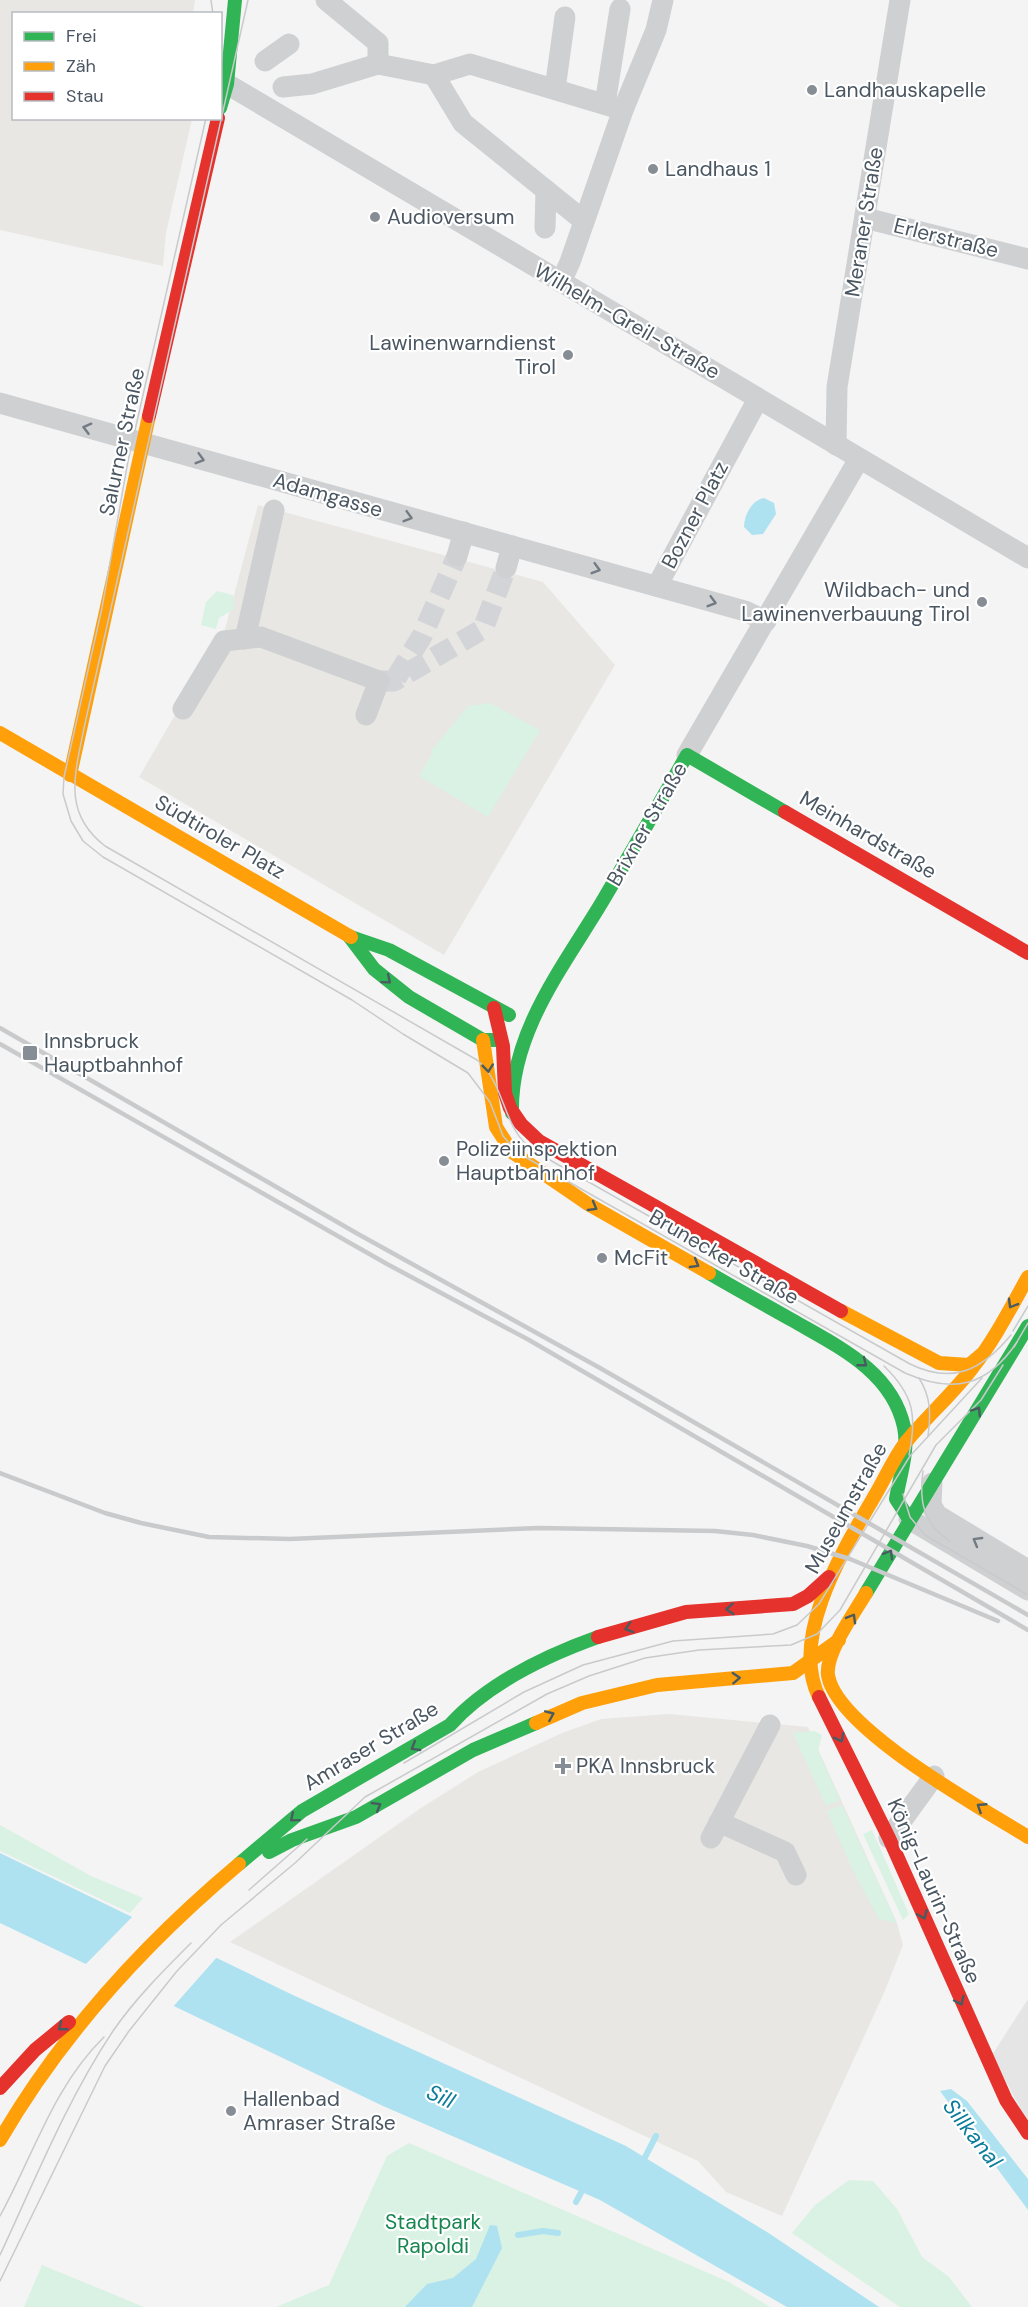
<svg xmlns="http://www.w3.org/2000/svg" width="1028" height="2307" font-family="'DM Sans',sans-serif">
<rect width="100%" height="100%" fill="#f4f4f4"/>
<g fill="#e8e7e3">
<path d="M0,0H195L193,13L14,14V118L192,119L166,233L163,266L0,230Z"/>
<path d="M258,505L543,582L615,665L444,955L139,777L225,629Z"/>
<path d="M669,1714L808,1727L897,1923L903,1945L884,1993L782,2216L726,2192L698,2161L230,1942L421,1808L478,1772L562,1733L601,1719Z"/>
</g>
<path fill="#e6e5e6" d="M1028,1999V2123L992,2055Z"/>
<g fill="#d9f2e3">
<path d="M217,591L233,595L234,609L219,618L216,629L201,625L206,602Z"/>
<path d="M490,703L540,730L488,817L419,776L432,754L431,751L468,706Z"/>
<path d="M814,1731L822,1735L818,1751L840,1800L826,1806L793,1733Z"/>
<path d="M842,1805L897,1923L879,1919L853,1871L827,1811Z"/>
<path d="M0,1825L91,1876L143,1898L130,1913L0,1851Z"/>
<path d="M872,1830L909,1914L903,1920L863,1834Z"/>
<path d="M409,2143L729,2282L770,2307H276L329,2285L387,2156Z"/>
<path d="M849,2180L873,2181L897,2209L922,2257L949,2277L972,2307H900L792,2233L815,2205Z"/>
<path d="M42,2265L144,2307H24Z"/>
</g>
<g fill="#aee2f0">
<path d="M764,498L774,503L776,514L763,534L752,535L744,527C744,515 752,500 764,498Z"/>
<path d="M0,1853L295,1996L626,2146L767,2232L879,2307H787L600,2200L383,2106L0,1923Z"/>
<path d="M951,2089L967,2101L1028,2179V2210L940,2091Z"/>
<path d="M490,2225L497,2226L502,2248L472,2307H405L427,2284L453,2278L476,2259Z"/>
</g>
<path fill="#f4f4f4" d="M134,1915L218,1956L172,2008L84,1966Z"/>
<g fill="none" stroke-linecap="round" stroke-linejoin="round">
<g stroke="#aee2f0" stroke-width="6">
<path d="M641,2165L656,2136"/>
<path d="M576,2202L583,2189H586"/>
<path d="M518,2235L543,2231L558,2233"/>
</g>
<g stroke="#d2d4d7" stroke-width="21" stroke-dasharray="21 10" stroke-linecap="butt">
<path d="M396,678L422,636L457,556"/>
<path d="M379,681H394L483,629L506,568"/>
</g>
<g stroke="#ced0d2" stroke-width="21">
<path d="M326,0L378,43V64"/>
<path d="M265,61L289,44"/>
<path d="M434,75L463,123L584,221"/>
<path d="M227,84L1028,558"/>
<path d="M283,87L312,84L378,64L434,75L470,64L623,110"/>
<path d="M555,89L565,17"/>
<path d="M605,104L620,9"/>
<path d="M865,218L1028,259"/>
<path d="M545,228L546,190"/>
<path d="M561,282L570,262L623,110L656,30L663,0"/>
<path d="M0,403L745,611L766,621"/>
<path d="M836,445L837,387L900,0"/>
<path d="M457,556L464,532"/>
<path d="M506,568L512,546"/>
<path d="M657,586L758,399"/>
<path d="M245,639L274,510"/>
<path d="M183,709L224,641L261,637L379,681L366,715"/>
<path d="M687,755L859,459"/>
<path d="M932,1483L931,1505L937,1515L1028,1570"/>
<path d="M909,1519L1028,1590"/>
<path d="M719,1822L785,1852L796,1875"/>
<path d="M711,1838L770,1725"/>
<path d="M889,1838L934,1776"/>
</g>
<g stroke="#30b455" stroke-width="14">
<path d="M220,108L227,84L235,0"/>
<path d="M349,936L374,969L409,997L483,1040H501"/>
<path d="M351,937L389,950L509,1015"/>
<path d="M512,1113C510,1033 563,967 602,902C631,853 659,804 687,755L785,812"/>
<path d="M709,1273C736,1289 764,1304 792,1320C837,1346 892,1371 904,1427C909,1451 900,1475 896,1499L909,1519"/>
<path d="M866,1593L1028,1326"/>
<path d="M269,1852L292,1840L356,1817L473,1750L536,1723"/>
<path d="M239,1864L302,1811L450,1725C488,1683 545,1656 598,1637"/>
</g>
<g stroke="#ff9f0a" stroke-width="14">
<path d="M0,733L351,937"/>
<path d="M70,775L149,416"/>
<path d="M483,1040L496,1127L512,1152L588,1204L709,1273"/>
<path d="M841,1311L939,1363L969,1365L982,1354"/>
<path d="M866,1593C855,1612 825,1653 828,1675C836,1728 983,1809 1028,1837"/>
<path d="M819,1697C789,1637 844,1549 874,1497C885,1479 893,1459 906,1442C927,1416 953,1394 973,1367C995,1339 1011,1307 1028,1277"/>
<path d="M536,1723L582,1703L657,1685L793,1673L839,1640"/>
<path d="M0,2140C61,2035 146,1942 239,1864"/>
</g>
<g stroke="#e5322d" stroke-width="14">
<path d="M149,416L218,118"/>
<path d="M785,812L1028,953"/>
<path d="M494,1008L503,1046L505,1093L510,1108L521,1124L539,1141L841,1311"/>
<path d="M598,1637L686,1612L793,1604L808,1596L829,1577"/>
<path d="M819,1697L889,1838L1006,2100L1028,2133"/>
<path d="M0,2088L35,2050L69,2022"/>
</g>
<g stroke="#c9cacc" stroke-width="1.5">
<path d="M211,0L213,14"/>
<path d="M248,0L84,728C75,774 62,813 105,846L477,1060C507,1085 501,1128 534,1151L910,1364C953,1385 982,1370 1011,1335"/>
<path d="M206,118L128,461L102,608L64,777L63,794L71,821L83,841L103,857L352,1000L403,1034L468,1073L490,1102L503,1136L518,1153L905,1373C953,1394 987,1387 1017,1342"/>
<path d="M1013,1331L1028,1306"/>
<path d="M1014,1347L1028,1323"/>
<path d="M884,1366C914,1395 917,1416 909,1455"/>
<path d="M919,1378C931,1397 931,1414 928,1436"/>
<path d="M923,1471C919,1501 923,1524 950,1541"/>
<path d="M903,1494L910,1517L925,1535L1028,1595"/>
<path d="M404,1763L524,1692L583,1665L673,1641L773,1634L797,1625L819,1604L910,1456L982,1378"/>
<path d="M249,1890L307,1839"/>
<path d="M0,2216C34,2154 53,2087 104,2037"/>
<path d="M0,2255C35,2180 67,2100 113,2031C135,1999 164,1970 191,1943"/>
<path d="M0,2281L105,2066L129,2031L177,1971L221,1925L295,1863L365,1797L547,1694L589,1676L645,1658L699,1650L791,1645L817,1634L840,1610L936,1445L981,1400L1003,1365"/>
</g>
<g stroke="#c9cacc" stroke-width="4.5">
<path d="M0,1028L358,1234L600,1368L1028,1615"/>
<path d="M0,1044L387,1264L529,1340L1028,1630"/>
<path d="M0,1473L105,1513L141,1523L209,1537L290,1539L539,1528L715,1531L753,1535L807,1546L850,1559L998,1621"/>
</g>
</g>
<defs><path id="oneway-chevron" d="M-2-3.5L2.5 0L-2 3.5" fill="none" stroke-width="1.6" stroke-linecap="round" stroke-linejoin="round" transform="scale(1.5)"/></defs>
<g stroke="#727b83">
<use href="#oneway-chevron" transform="translate(87 428) rotate(-165)"/>
<use href="#oneway-chevron" transform="translate(200 459) rotate(16)"/>
<use href="#oneway-chevron" transform="translate(408 517) rotate(16)"/>
<use href="#oneway-chevron" transform="translate(596 569) rotate(16)"/>
<use href="#oneway-chevron" transform="translate(712 602) rotate(16)"/>
<use href="#oneway-chevron" transform="translate(977 1541) rotate(-150)"/>
</g>
<g stroke="#495b60">
<use href="#oneway-chevron" transform="translate(387 980) rotate(40)"/>
<use href="#oneway-chevron" transform="translate(488 1068) rotate(84)"/>
<use href="#oneway-chevron" transform="translate(593 1207) rotate(30)"/>
<use href="#oneway-chevron" transform="translate(695 1264) rotate(30)"/>
<use href="#oneway-chevron" transform="translate(1012 1304) rotate(120)"/>
<use href="#oneway-chevron" transform="translate(863 1363) rotate(38)"/>
<use href="#oneway-chevron" transform="translate(977 1411) rotate(-57)"/>
<use href="#oneway-chevron" transform="translate(889 1554) rotate(-60)"/>
<use href="#oneway-chevron" transform="translate(730 1609) rotate(176)"/>
<use href="#oneway-chevron" transform="translate(852 1618) rotate(-60)"/>
<use href="#oneway-chevron" transform="translate(629 1628) rotate(163)"/>
<use href="#oneway-chevron" transform="translate(736 1678) rotate(-3)"/>
<use href="#oneway-chevron" transform="translate(550 1715) rotate(-23)"/>
<use href="#oneway-chevron" transform="translate(840 1738) rotate(63)"/>
<use href="#oneway-chevron" transform="translate(415 1747) rotate(149)"/>
<use href="#oneway-chevron" transform="translate(377 1806) rotate(-31)"/>
<use href="#oneway-chevron" transform="translate(981 1807) rotate(-147)"/>
<use href="#oneway-chevron" transform="translate(294 1818) rotate(140)"/>
<use href="#oneway-chevron" transform="translate(923 1915) rotate(67)"/>
<use href="#oneway-chevron" transform="translate(960 2001) rotate(65)"/>
<use href="#oneway-chevron" transform="translate(62 2027) rotate(142)"/>
</g>
<g fill="#868d94" stroke="#fff" stroke-width="2">
<circle cx="812" cy="90" r="6"/>
<circle cx="653" cy="169" r="6"/>
<circle cx="375" cy="217" r="6"/>
<circle cx="568" cy="355" r="6"/>
<circle cx="982" cy="602" r="6"/>
<rect x="22" y="1045" width="16" height="16" rx="3"/>
<circle cx="444" cy="1161" r="6"/>
<circle cx="602" cy="1258" r="6"/>
<path d="M560 1757h6v6h6v6h-6v6h-6v-6h-6v-6h6z"/>
<circle cx="231" cy="2111" r="6"/>
</g>
<g text-anchor="middle" stroke-width="4.5" stroke-linejoin="round" paint-order="stroke">
<g font-size="21" fill="#4a5661" stroke="#fff" text-anchor="start">
<text x="824" y="97">Landhauskapelle</text>
<text x="665" y="176">Landhaus 1</text>
<text x="387" y="224">Audioversum</text>
<text x="556" y="350" text-anchor="end">Lawinenwarndienst<tspan x="556" dy="24">Tirol</tspan></text>
<text x="970" y="597" text-anchor="end">Wildbach- und<tspan x="970" dy="24">Lawinenverbauung Tirol</tspan></text>
<text x="44" y="1048">Innsbruck<tspan x="44" dy="24">Hauptbahnhof</tspan></text>
<text x="456" y="1156">Polizeiinspektion<tspan x="456" dy="24">Hauptbahnhof</tspan></text>
<text x="614" y="1265">McFit</text>
<text x="576" y="1773">PKA Innsbruck</text>
<text x="243" y="2106">Hallenbad<tspan x="243" dy="24">Amraser Straße</tspan></text>
</g>
<g font-size="21" fill="#4a5661" stroke="#fff">
<text transform="translate(864 222) rotate(-81)" y="7">Meraner Straße</text>
<text transform="translate(946 238) rotate(14)" y="7">Erlerstraße</text>
<text transform="translate(627 321) rotate(30)" y="7">Wilhelm-Greil-Straße</text>
<text transform="translate(122 442) rotate(-78)" y="7">Salurner Straße</text>
<text transform="translate(328 495) rotate(16)" y="7">Adamgasse</text>
<text transform="translate(695 515) rotate(-62)" y="7">Bozner Platz</text>
<text transform="translate(647 824) rotate(-60)" y="7">Brixner Straße</text>
<text transform="translate(868 835) rotate(30)" y="7">Meinhardstraße</text>
<text transform="translate(220 837) rotate(30)" y="7">Südtiroler Platz</text>
<text transform="translate(724 1257) rotate(30)" y="7">Brunecker Straße</text>
<text transform="translate(846 1508) rotate(-61)" y="7">Museumstraße</text>
<text transform="translate(371 1746) rotate(-31)" y="7">Amraser Straße</text>
<text transform="translate(934 1891) rotate(66)" y="7">König-Laurin-Straße</text>
</g>
<g font-size="21" fill="#17864f" stroke="#fff">
<text x="433" y="2229">Stadtpark<tspan x="433" dy="24">Rapoldi</tspan></text>
</g>
<g font-size="22" font-style="italic" fill="#0c7c9b" stroke="#fff">
<text transform="translate(441 2096) rotate(25)" y="8">Sill</text>
<text transform="translate(973 2133) rotate(52)" y="8">Sillkanal</text>
</g>
</g>
<rect x="12" y="12" width="210" height="108" fill="#ffffff" stroke="#b7bbc0" stroke-width="1.5"/>
<rect x="24" y="32" width="30" height="9" fill="#30b455" stroke="#b7bbc0" stroke-width="1.5"/>
<text x="66" y="42" font-size="18" fill="#4a5661">Frei</text>
<rect x="24" y="62" width="30" height="9" fill="#ff9f0a" stroke="#b7bbc0" stroke-width="1.5"/>
<text x="66" y="72" font-size="18" fill="#4a5661">Zäh</text>
<rect x="24" y="92" width="30" height="9" fill="#e5322d" stroke="#b7bbc0" stroke-width="1.5"/>
<text x="66" y="102" font-size="18" fill="#4a5661">Stau</text>
</svg>
